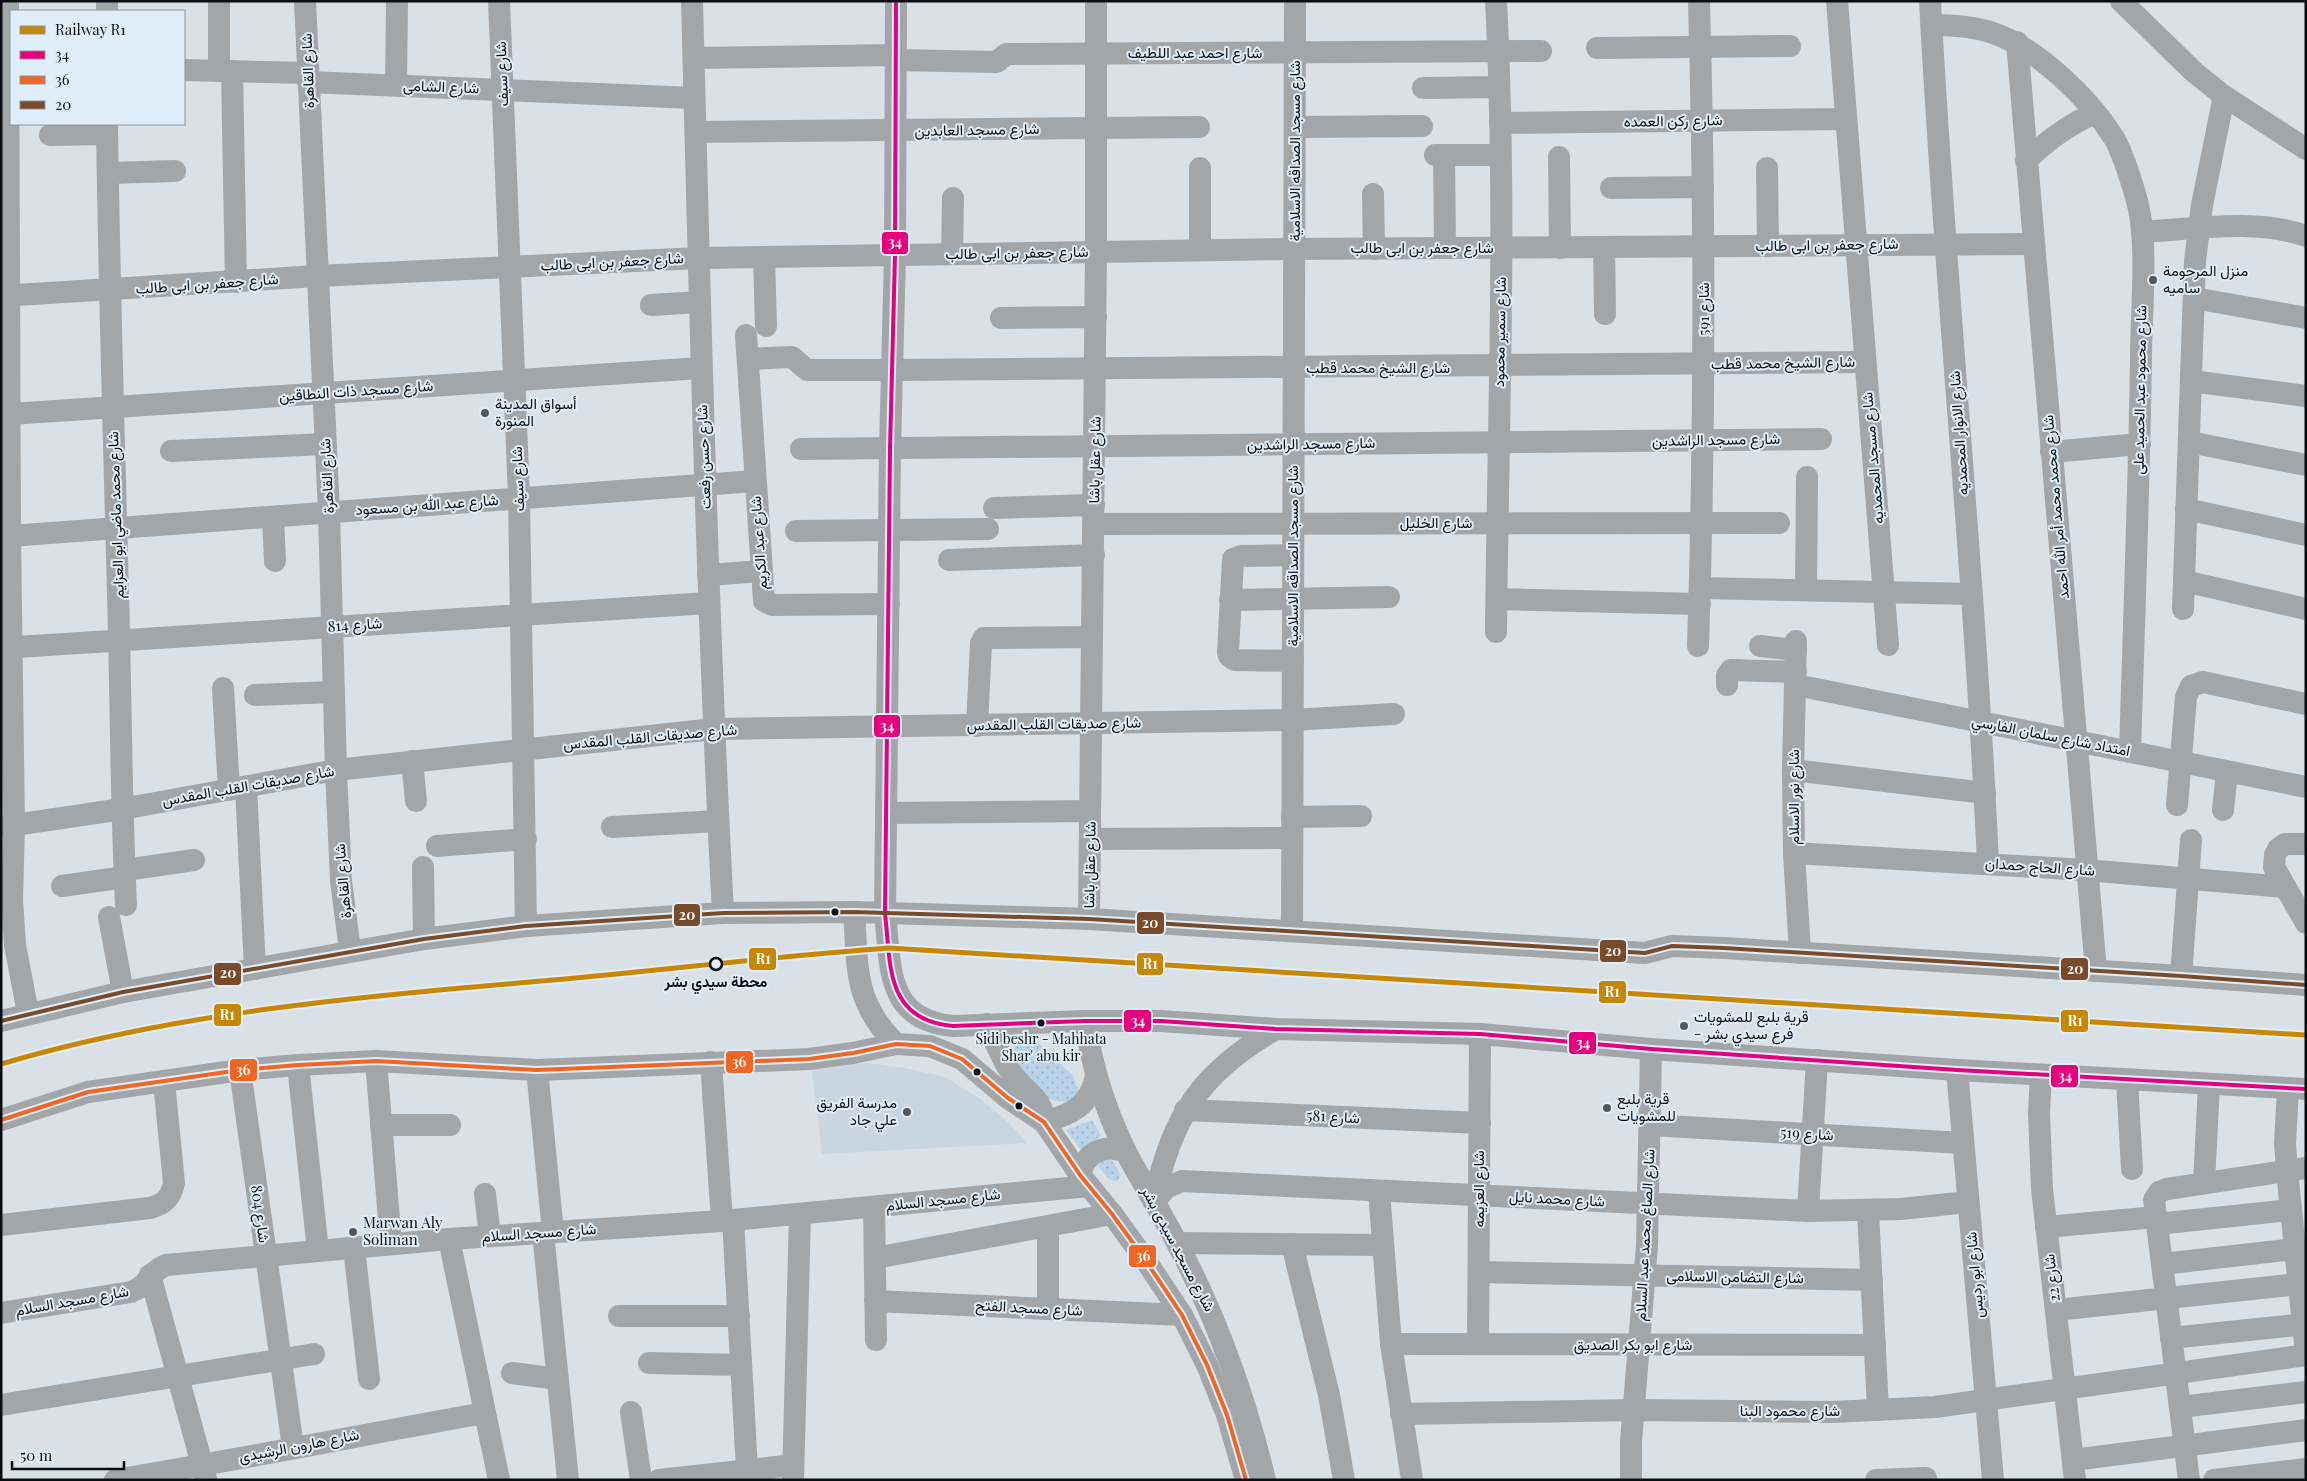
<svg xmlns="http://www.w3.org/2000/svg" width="2307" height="1481" font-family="'Playfair Display',Vazirmatn,serif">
<defs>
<pattern id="grass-dots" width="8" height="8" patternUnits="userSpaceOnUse" patternTransform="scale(1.25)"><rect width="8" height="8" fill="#b9d2e7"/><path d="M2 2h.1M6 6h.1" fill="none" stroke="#9eb3c5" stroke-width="1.8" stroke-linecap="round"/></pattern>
</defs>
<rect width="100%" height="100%" fill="#d9e0e6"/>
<path fill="#c8d6e2" d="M867,1063L904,1068L945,1077L983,1101L1010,1124L1027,1143L822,1154L812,1070Z"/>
<g fill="url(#grass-dots)">
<path d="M1025,1040L1038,1042L1073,1076L1078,1089L1076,1099C1061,1107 1037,1096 1026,1084C1019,1076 1015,1064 1010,1055L1016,1044Z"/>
<path d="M1092,1120L1101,1136L1081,1150L1066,1130Z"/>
<path d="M1108,1154L1121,1175L1117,1181L1110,1180L1094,1161Z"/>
</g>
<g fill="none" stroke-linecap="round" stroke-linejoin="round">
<g stroke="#a3a6a8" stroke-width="22">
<path d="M8,1L10,536L14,826L12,900L15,945L28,1013"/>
<path d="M219,1V71"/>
<path d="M305,1L329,512L336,770L341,881L350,950"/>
<path d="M499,1L519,498L526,926"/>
<path d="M692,1C700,305 707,609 723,913"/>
<path d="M896,1L895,255L890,449L885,913C891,966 885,1020 953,1026L1085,1021H1161L1276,1029L1480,1034L1651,1049L1957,1070L2306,1089"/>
<path d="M1496,1C1507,211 1498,422 1496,632"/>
<path d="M1837,1L1888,645"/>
<path d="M1930,1C1945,289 1975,576 1988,864"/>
<path d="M2121,1L2194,72L2224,96L2306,149"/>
<path d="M107,11V1"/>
<path d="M1932,25C1951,25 1971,26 1990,32C2035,46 2089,98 2114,138C2123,153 2131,180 2136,197C2149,240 2141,312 2141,358C2139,489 2134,621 2130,752"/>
<path d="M2017,42L2096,971"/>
<path d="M1597,48L1790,46"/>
<path d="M694,58L895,55"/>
<path d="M895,60L997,62L1006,54L1541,51"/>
<path d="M184,70L308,73"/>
<path d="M232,71L236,282"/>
<path d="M308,82L694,98"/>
<path d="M396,85L397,1"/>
<path d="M1423,88L1499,87"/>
<path d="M1500,123L1846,119"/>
<path d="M107,124C109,281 114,438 118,595C121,699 121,802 126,905"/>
<path d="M1295,127L1422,126"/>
<path d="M696,132L1199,127"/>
<path d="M50,135L107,134"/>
<path d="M1435,155H1500"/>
<path d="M1444,155L1445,248"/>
<path d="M1559,157L1560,248"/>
<path d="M2026,161C2047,140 2068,125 2095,113"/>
<path d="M1767,168L1768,246"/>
<path d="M108,173L175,171"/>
<path d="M1611,188L1703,187"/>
<path d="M1373,194L1374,249"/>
<path d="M2142,232C2194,229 2256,218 2306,236"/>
<path d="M1604,247L1605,314"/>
<path d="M1200,250V168"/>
<path d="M952,254L953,198"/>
<path d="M764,257L766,326"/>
<path d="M1,296L317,276L699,258L1294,249L2033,244"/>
<path d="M2194,298L2306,318"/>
<path d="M651,305L700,302"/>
<path d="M1001,318L1096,317"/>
<path d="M746,335L764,601L772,605L889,604"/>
<path d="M748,359L792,357L807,370H892L1864,362"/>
<path d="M2191,381L2306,396"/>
<path d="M10,414L701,368"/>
<path d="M2189,442L2306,465"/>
<path d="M801,449L1821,439"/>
<path d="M171,451L325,444"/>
<path d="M2051,452L2140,444"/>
<path d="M994,508L1094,505"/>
<path d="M2186,509L2306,535"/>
<path d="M273,517L275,561"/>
<path d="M1094,524L1779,523"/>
<path d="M796,531L988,529"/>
<path d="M10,536L755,481"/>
<path d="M949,560L1094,555"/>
<path d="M708,575L761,571"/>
<path d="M2184,581L2306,609"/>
<path d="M1700,588L1971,594"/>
<path d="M1806,590L1807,477"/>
<path d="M1497,599L1700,604"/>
<path d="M1230,600L1389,597"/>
<path d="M2183,609L2195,261L2202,205L2224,96"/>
<path d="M1796,641L1793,770L1794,853L1800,953"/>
<path d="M1698,646C1705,431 1705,216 1699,1"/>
<path d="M1760,646L1796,650"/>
<path d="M1,648L709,603"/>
<path d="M1293,661L1235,660L1229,656L1228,652L1233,559L1241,556L1293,555"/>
<path d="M1727,685V675L1731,670L1796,672"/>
<path d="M1796,685L2306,787"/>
<path d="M223,688L229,790"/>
<path d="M255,695L334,692"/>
<path d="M977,726L981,643L984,638L1092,637"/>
<path d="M412,761L416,801"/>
<path d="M1793,770L1985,793"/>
<path d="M246,787L255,969"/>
<path d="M2177,805L2186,697L2191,686L2203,682L2306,704"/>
<path d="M2223,810L2227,772"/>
<path d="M887,813L1090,811"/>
<path d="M1292,817L1361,816"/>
<path d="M1,827L122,809L336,770L714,729L1292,720L1394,714"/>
<path d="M612,827L718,821"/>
<path d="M1090,839L1292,838"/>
<path d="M2306,844H2285L2278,849L2275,855L2274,867L2306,923"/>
<path d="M437,846L526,839"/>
<path d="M1794,853L2086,870L2285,887"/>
<path d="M423,867L424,939"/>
<path d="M125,870L194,860"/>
<path d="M62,886L125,877"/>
<path d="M854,912C858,967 853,1002 896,1044"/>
<path d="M109,917L123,992"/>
<path d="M1089,919L1096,252V1"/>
<path d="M1292,931L1295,1"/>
<path d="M2181,976L2191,840"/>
<path d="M1,1021L123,992L424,939L526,926L723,913L854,912L1089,919L1645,953L1672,946L1724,948L2181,976L2306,985"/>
<path d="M1085,1021C1092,1067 1106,1112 1127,1154C1143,1184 1161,1212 1177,1243C1217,1318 1245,1397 1265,1480"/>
<path d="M987,1024C995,1041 1002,1060 1012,1074C1025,1092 1044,1098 1044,1122C1071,1115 1091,1105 1096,1075"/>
<path d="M376,1061L391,1244"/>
<path d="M711,1062L722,1221"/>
<path d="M298,1065L318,1251"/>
<path d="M240,1070L293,1447"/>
<path d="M537,1070L553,1232"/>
<path d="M1957,1070L1993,1480"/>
<path d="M2041,1075L2039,1113L2042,1189L2075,1480"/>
<path d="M2127,1080L2132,1169"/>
<path d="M2288,1089L2285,1143L2287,1171L2306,1353"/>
<path d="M1185,1110L1480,1123"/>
<path d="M1,1120L88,1092L240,1070L298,1065L376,1061L537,1070L809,1059L853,1053L896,1044L930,1046L962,1059L1008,1098L1044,1122L1080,1175L1112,1214L1144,1258L1182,1315L1207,1365L1227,1415L1246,1480"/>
<path d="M381,1125H450"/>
<path d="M1650,1125L1963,1143"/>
<path d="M1080,1175C1085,1152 1105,1143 1126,1152"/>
<path d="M2204,1183L2209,1085"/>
<path d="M1379,1191L1391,1344L1412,1480"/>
<path d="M485,1194L490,1236"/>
<path d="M1154,1202L1166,1188L1182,1181L1808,1211L1901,1209L1968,1202"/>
<path d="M1154,1202C1170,1118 1202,1071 1276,1029"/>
<path d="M874,1207L876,1340"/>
<path d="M1808,1211L1817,1060"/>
<path d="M1868,1211L1878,1410"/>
<path d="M733,1220L747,1469"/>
<path d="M2157,1224L2291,1210"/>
<path d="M1,1225L150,1208C165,1204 171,1197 174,1183L164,1082"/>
<path d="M2046,1227L2156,1217"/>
<path d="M543,1233L568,1480"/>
<path d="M449,1239L499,1480"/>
<path d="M1178,1243L1382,1245"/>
<path d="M1292,1244L1329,1395L1344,1480"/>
<path d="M354,1248L369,1379"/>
<path d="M875,1258L1112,1214"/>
<path d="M2162,1264L2295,1249"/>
<path d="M1479,1272L1872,1280"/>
<path d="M150,1275L206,1479"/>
<path d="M875,1301L1182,1315"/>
<path d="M1048,1309V1227"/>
<path d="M2056,1310L2299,1284"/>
<path d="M1,1313L131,1292C151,1284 147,1273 166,1265L449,1239L722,1221L1089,1186"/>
<path d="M619,1316H739"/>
<path d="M2171,1338L2306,1324"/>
<path d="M1391,1344L1875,1345"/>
<path d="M1478,1344L1480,1034"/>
<path d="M649,1363L741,1365"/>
<path d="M512,1373L558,1379"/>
<path d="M1,1405L314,1354"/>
<path d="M2180,1407L2306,1392"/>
<path d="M631,1412L641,1480"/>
<path d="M1401,1414L1634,1410L1833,1412L1935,1407L2306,1355"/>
<path d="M2073,1460L2306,1430"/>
<path d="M115,1480C238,1460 361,1435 484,1413"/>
<path d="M659,1480L793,1465"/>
<path d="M793,1480L800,1214"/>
<path d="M1631,1480V1442L1647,1245L1651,1049"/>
<path d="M1876,1480L1926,1478"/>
<path d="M2189,1480L2154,1200L2159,1192L2167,1189L2306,1168"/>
<path d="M2214,1480L2306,1469"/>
</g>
<defs>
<path id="bus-1" d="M896,1L895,255L890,449L885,913C891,966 885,1020 953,1026L1085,1021H1161L1276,1029L1480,1034L1651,1049L1957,1070L2306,1089"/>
<path id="bus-2" d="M1,1120L88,1092L240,1070L298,1065L376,1061L537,1070L809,1059L853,1053L896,1044L930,1046L962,1059L1008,1098L1044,1122L1080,1175L1112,1214L1144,1258L1182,1315L1207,1365L1227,1415L1246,1480"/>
<path id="bus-3" d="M1,1021L123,992L424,939L526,926L723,913L854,912L1089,919L1645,953L1672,946L1724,948L2181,976L2306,985"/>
</defs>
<use href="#bus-1" stroke="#e0eefa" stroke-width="8"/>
<use href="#bus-2" stroke="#e0eefa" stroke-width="8"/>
<use href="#bus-3" stroke="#e0eefa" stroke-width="8"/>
<use href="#bus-1" stroke="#e5007d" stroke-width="4"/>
<use href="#bus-2" stroke="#f26522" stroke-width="4"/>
<use href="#bus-3" stroke="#7a4b2a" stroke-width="4"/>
<defs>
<path id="rail-1" d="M1,1064C180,1011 368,996 553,980C665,970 777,956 889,948L2306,1035"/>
</defs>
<use href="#rail-1" stroke="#e0eefa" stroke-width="9"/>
<use href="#rail-1" stroke="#c78703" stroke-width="5"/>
</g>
<g fill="#52575c" stroke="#e0eefa" stroke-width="2">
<circle cx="2153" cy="280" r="5"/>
<circle cx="485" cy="413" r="5"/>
<circle cx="1684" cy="1026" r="5"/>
<circle cx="1607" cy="1108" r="5"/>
<circle cx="907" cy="1112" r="5"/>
<circle cx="353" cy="1232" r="5"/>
</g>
<g fill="#090d11" stroke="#e0eefa" stroke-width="2">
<circle cx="835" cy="912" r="4.5"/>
<circle cx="1041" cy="1023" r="4.5"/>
<circle cx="977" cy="1072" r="4.5"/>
<circle cx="1019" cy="1106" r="4.5"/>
</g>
<circle fill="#e0eefa" stroke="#090d11" stroke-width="2.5" cx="716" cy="964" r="6"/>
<g text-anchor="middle" stroke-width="4" stroke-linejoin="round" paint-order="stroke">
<g font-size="14" fill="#090d11" stroke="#e0eefa">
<text x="1041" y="1044">Sidi beshr - Mahhata<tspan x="1041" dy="17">Shar' abu kir</tspan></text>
</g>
<g font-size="15" fill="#090d11" stroke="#e0eefa">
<text x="1195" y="58">شارع احمد عبد اللطيف</text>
<text transform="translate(308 71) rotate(-92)" y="5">شارع القاهرة</text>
<text transform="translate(502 74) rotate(-92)" y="5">شارع سيف</text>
<text transform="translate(441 87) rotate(2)" y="5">شارع الشامى</text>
<text transform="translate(1673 121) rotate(-1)" y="5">شارع ركن العمده</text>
<text transform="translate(977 130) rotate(-1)" y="5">شارع مسجد العابدين</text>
<text transform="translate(1295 151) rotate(-90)" y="5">شارع مسجد الصداقه الاسلامية</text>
<text transform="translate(1827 245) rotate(-1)" y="5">شارع جعفر بن ابى طالب</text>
<text x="1422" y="253">شارع جعفر بن ابى طالب</text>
<text transform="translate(1017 253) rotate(-1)" y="5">شارع جعفر بن ابى طالب</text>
<text transform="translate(612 262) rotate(-3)" y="5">شارع جعفر بن ابى طالب</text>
<text transform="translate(207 284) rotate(-4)" y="5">شارع جعفر بن ابى طالب</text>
<text transform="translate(1704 309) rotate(-90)" y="5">شارع 591</text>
<text transform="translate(1500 332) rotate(-89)" y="5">شارع سمير محمود</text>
<text transform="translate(1783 363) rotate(-1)" y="5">شارع الشيخ محمد قطب</text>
<text x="1378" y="373">شارع الشيخ محمد قطب</text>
<text transform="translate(2140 390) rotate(-89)" y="5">شارع محمود عبد الحميد على</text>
<text transform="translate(356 391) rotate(-4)" y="5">شارع مسجد ذات النطاقين</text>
<text transform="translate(1959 433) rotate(-94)" y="5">شارع الانوار المحمديه</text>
<text transform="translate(1716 440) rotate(-1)" y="5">شارع مسجد الراشدين</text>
<text transform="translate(1311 444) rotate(-1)" y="5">شارع مسجد الراشدين</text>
<text transform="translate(704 457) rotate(-92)" y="5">شارع حسن رفعت</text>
<text transform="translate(1873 458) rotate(-95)" y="5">شارع مسجد المحمديه</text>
<text transform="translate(1095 460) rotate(-89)" y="5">شارع عقل باشا</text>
<text transform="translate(327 476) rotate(-93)" y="5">شارع القاهرة</text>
<text transform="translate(518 479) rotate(-92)" y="5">شارع سيف</text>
<text transform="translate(427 505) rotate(-4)" y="5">شارع عبد الله بن مسعود</text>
<text transform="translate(2056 507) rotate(-95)" y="5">شارع محمد محمد أمر الله احمد</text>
<text transform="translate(116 515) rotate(-92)" y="5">شارع محمد ماضي ابو العزايم</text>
<text x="1436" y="528">شارع الخليل</text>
<text transform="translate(759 543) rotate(-94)" y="5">شارع عبد الكريم</text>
<text transform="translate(1293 556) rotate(-90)" y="5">شارع مسجد الصداقه الاسلامية</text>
<text transform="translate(355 625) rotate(-4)" y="5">شارع 814</text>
<text transform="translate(1054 724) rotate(-1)" y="5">شارع صديقات القلب المقدس</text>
<text transform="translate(2051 736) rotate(11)" y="5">امتداد شارع سلمان الفارسي</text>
<text transform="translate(650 737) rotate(-5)" y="5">شارع صديقات القلب المقدس</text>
<text transform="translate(248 786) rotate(-10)" y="5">شارع صديقات القلب المقدس</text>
<text transform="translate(1794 797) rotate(-90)" y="5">شارع نور الاسلام</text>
<text transform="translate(1090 865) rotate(-89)" y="5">شارع عقل باشا</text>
<text transform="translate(2040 867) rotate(4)" y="5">شارع الحاج حمدان</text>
<text transform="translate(343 881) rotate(-95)" y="5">شارع القاهرة</text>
<text transform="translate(1333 1117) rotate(3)" y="5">شارع 581</text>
<text transform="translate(1807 1134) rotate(3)" y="5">شارع 519</text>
<text transform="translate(1479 1189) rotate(-90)" y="5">شارع العزيمه</text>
<text transform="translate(1557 1199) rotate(3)" y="5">شارع محمد نايل</text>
<text transform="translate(943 1200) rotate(-6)" y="5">شارع مسجد السلام</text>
<text transform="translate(260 1214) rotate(82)" y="5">شارع 804</text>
<text transform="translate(539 1233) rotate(-4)" y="5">شارع مسجد السلام</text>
<text transform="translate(1645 1235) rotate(-87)" y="5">شارع الصاغ محمد عبد السلام</text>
<text transform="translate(1178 1249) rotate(62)" y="5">شارع مسجد سيدى بشر</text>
<text transform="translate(1975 1275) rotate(-95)" y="5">شارع ابو رديس</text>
<text transform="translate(1735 1277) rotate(1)" y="5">شارع التضامن الاسلامى</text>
<text transform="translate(2052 1278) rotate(-97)" y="5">شارع 22</text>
<text transform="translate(72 1301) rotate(-10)" y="5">شارع مسجد السلام</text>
<text transform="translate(1029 1308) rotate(3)" y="5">شارع مسجد الفتح</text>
<text x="1633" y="1350">شارع ابو بكر الصديق</text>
<text x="1790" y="1416">شارع محمود البنا</text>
<text transform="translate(299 1446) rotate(-11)" y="5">شارع هارون الرشيدى</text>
</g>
<g font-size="15" fill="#090d11" stroke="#e0eefa" text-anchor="start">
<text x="2163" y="276">منزل المرحومة<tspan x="2163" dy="17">ساميه</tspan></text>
<text x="495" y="409">أسواق المدينة<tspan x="495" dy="17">المنورة</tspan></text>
<text x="1694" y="1022">قرية بلبع للمشويات<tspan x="1694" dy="17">- فرع سيدي بشر</tspan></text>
<text x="1617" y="1104">قرية بلبع<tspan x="1617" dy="17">للمشويات</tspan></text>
<text x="897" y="1108" text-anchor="end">مدرسة الفريق<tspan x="897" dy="17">علي جاد</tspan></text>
<text x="363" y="1228">Marwan Aly<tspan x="363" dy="17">Soliman</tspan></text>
</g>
<g font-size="15" font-weight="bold" fill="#090d11" stroke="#e0eefa">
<text x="716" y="987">محطة سيدي بشر</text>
</g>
</g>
<g stroke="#e0eefa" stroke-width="2">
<rect x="881" y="231" width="28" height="24" rx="5" fill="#e5007d"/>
<rect x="873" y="714" width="28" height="24" rx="5" fill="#e5007d"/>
<rect x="673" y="903" width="28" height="24" rx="5" fill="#7a4b2a"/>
<rect x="1136" y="911" width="29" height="24" rx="5" fill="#7a4b2a"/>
<rect x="1599" y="939" width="28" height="24" rx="5" fill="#7a4b2a"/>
<rect x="748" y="947" width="29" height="24" rx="5" fill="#c78703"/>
<rect x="1136" y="952" width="28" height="24" rx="5" fill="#c78703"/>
<rect x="2060" y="957" width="29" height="24" rx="5" fill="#7a4b2a"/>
<rect x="213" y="962" width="29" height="24" rx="5" fill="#7a4b2a"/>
<rect x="1598" y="980" width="29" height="24" rx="5" fill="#c78703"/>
<rect x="213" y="1003" width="29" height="24" rx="5" fill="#c78703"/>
<rect x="2060" y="1009" width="29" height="24" rx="5" fill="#c78703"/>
<rect x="1123" y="1009" width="29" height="24" rx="5" fill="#e5007d"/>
<rect x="1568" y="1031" width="29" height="24" rx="5" fill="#e5007d"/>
<rect x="725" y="1050" width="29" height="24" rx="5" fill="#f26522"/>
<rect x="229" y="1058" width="29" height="24" rx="5" fill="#f26522"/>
<rect x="2050" y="1064" width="29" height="24" rx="5" fill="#e5007d"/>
<rect x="1128" y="1244" width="29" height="24" rx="5" fill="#f26522"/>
</g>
<g font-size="14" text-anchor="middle" font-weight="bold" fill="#fff">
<text x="895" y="247">34</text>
<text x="887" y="731">34</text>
<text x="687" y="920">20</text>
<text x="1150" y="928">20</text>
<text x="1613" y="956">20</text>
<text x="763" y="964">R1</text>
<text x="1150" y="969">R1</text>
<text x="2075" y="974">20</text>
<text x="228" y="978">20</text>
<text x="1612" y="997">R1</text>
<text x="227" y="1020">R1</text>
<text x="2075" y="1026">R1</text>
<text x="1138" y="1026">34</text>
<text x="1583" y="1048">34</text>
<text x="739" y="1067">36</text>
<text x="243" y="1075">36</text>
<text x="2065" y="1081">34</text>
<text x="1143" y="1261">36</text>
</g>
<rect width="2307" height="1481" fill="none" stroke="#090d11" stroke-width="5"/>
<rect x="10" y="10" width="175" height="115" fill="#e0eefa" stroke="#8a949d"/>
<rect x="20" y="26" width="25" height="8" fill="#c78703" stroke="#8a949d"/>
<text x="55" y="35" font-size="15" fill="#090d11">Railway R1</text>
<rect x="20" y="51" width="25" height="8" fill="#e5007d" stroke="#8a949d"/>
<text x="55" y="60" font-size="15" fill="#090d11">34</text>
<rect x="20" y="76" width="25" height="8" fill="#f26522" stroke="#8a949d"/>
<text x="55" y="85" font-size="15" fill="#090d11">36</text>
<rect x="20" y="101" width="25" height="8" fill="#7a4b2a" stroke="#8a949d"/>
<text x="55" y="110" font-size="15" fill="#090d11">20</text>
<path d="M12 1461v8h112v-8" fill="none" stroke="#090d11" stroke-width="2.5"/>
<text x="20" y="1461" font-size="15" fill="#090d11" stroke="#e0eefa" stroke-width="4" paint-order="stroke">50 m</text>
</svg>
